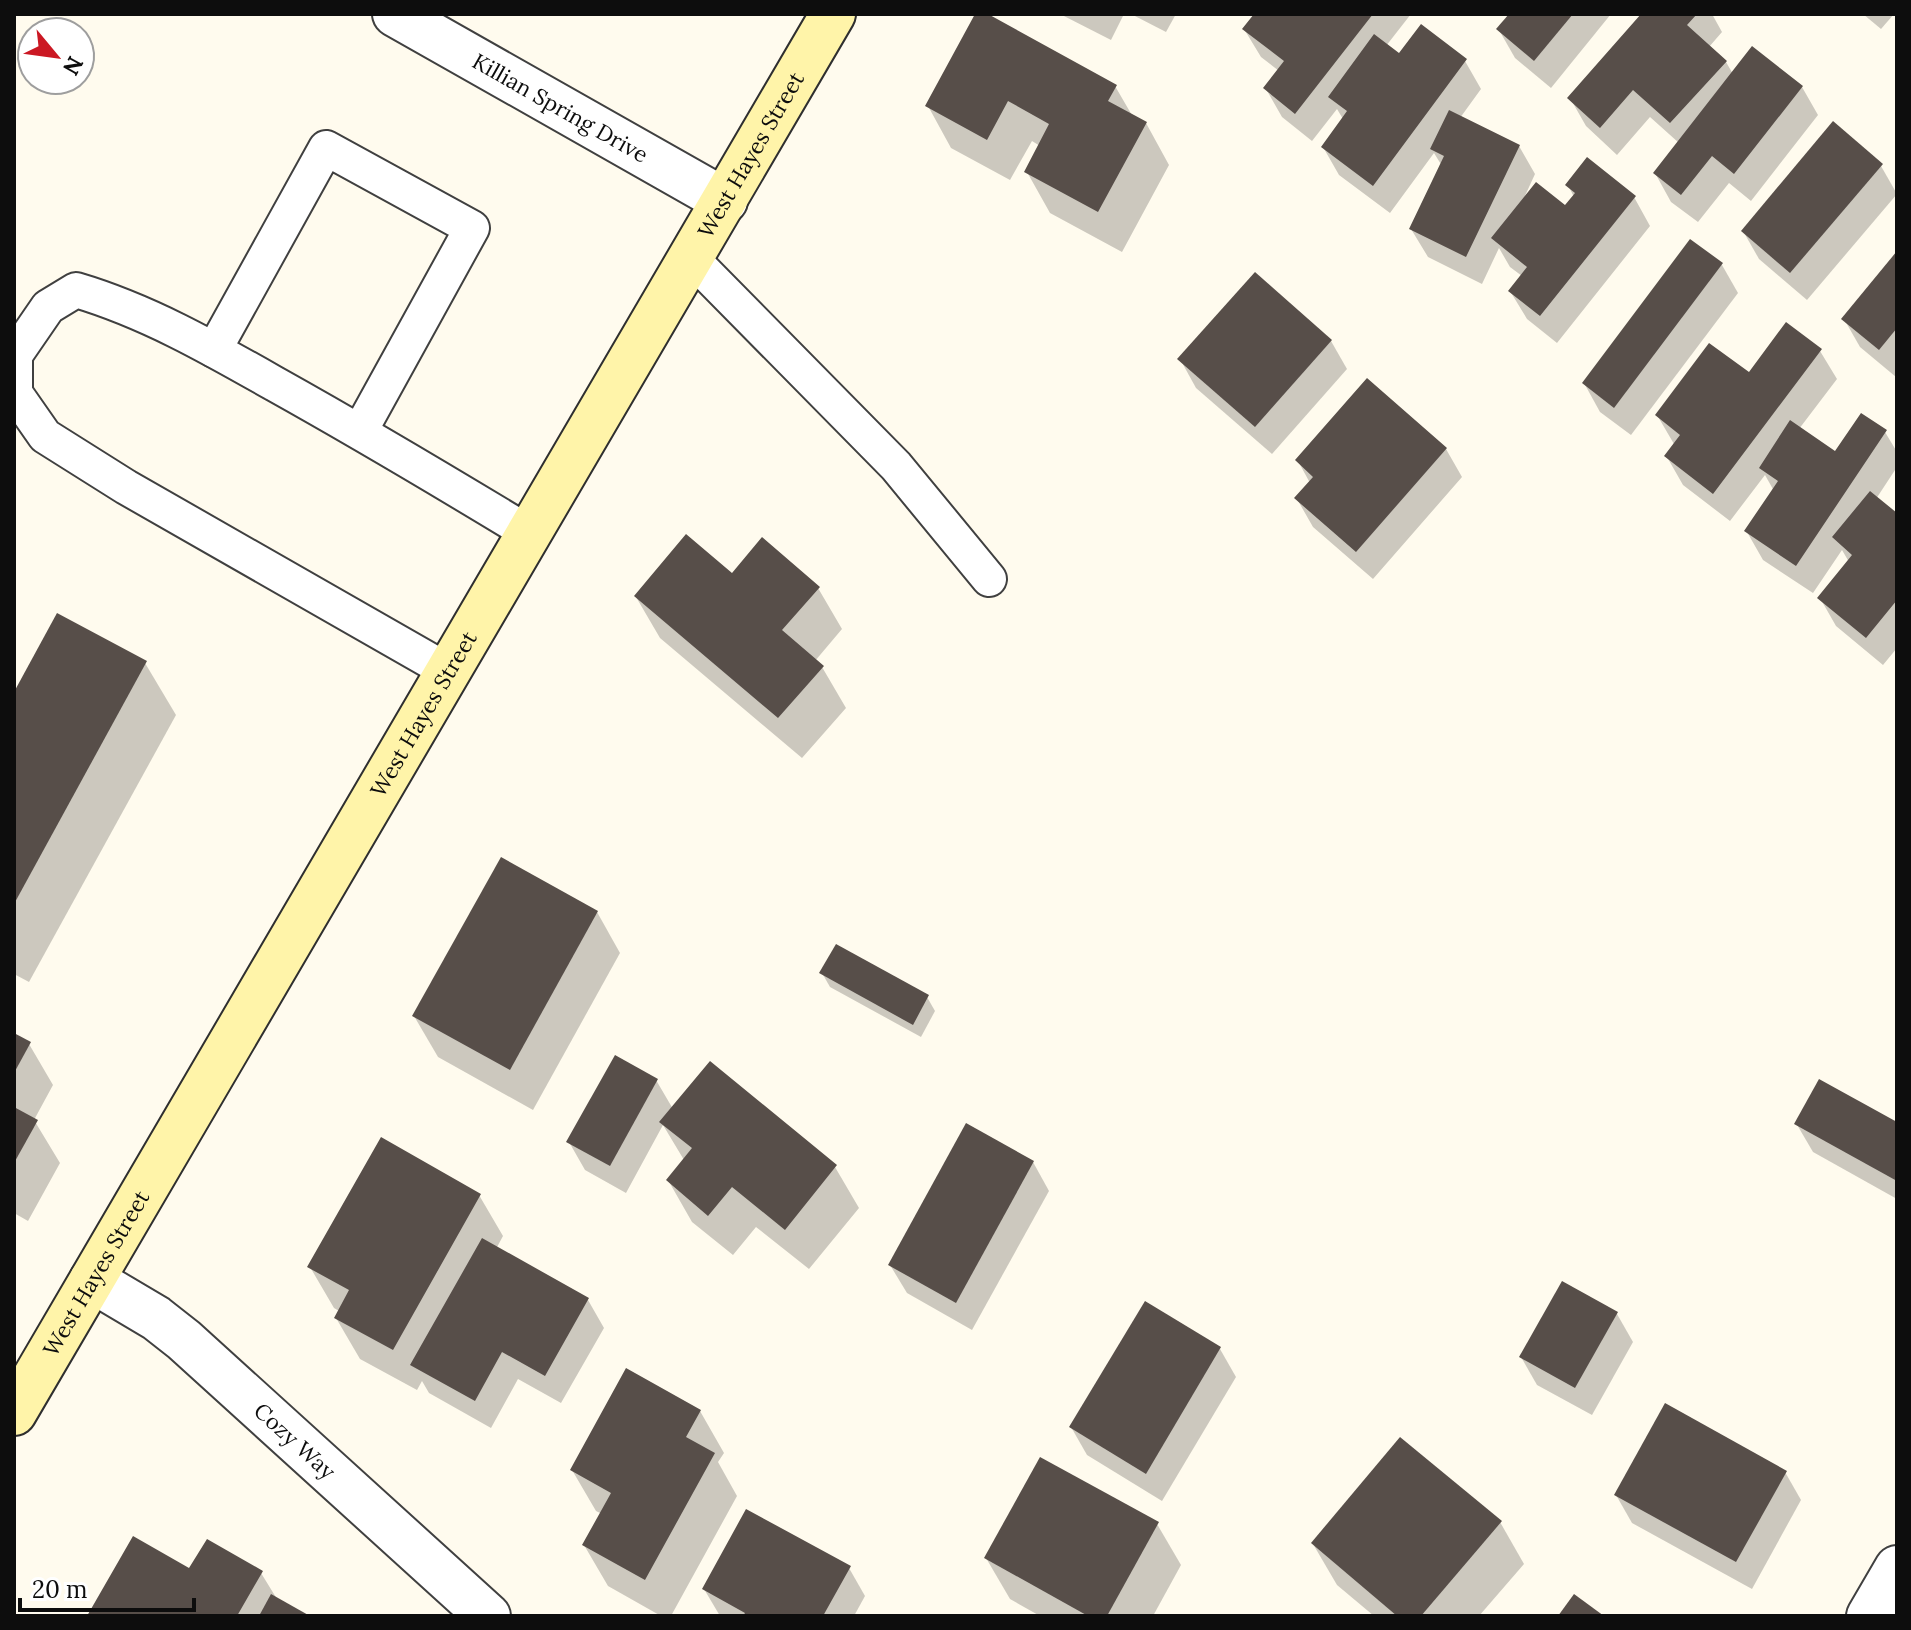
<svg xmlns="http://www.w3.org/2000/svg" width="1911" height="1630" font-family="Lora,serif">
<rect width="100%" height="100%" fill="#fffbee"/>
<g fill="#0003">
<path d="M978,14H984L1115,86L1133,117L1146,123L1169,165L1122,252L1050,213L1027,172L1040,146L1032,141L1010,180L951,148L928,106Z"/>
<path d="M1060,14H1124L1111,40Z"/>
<path d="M1131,14H1176L1166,32Z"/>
<path d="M1256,14H1411L1386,46L1400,56L1465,61L1481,89L1460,118L1519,146L1535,174L1524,198L1565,208L1574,197L1568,185L1634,197L1650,226L1557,343L1527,319L1510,291L1522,276L1510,267L1499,248L1482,284L1428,257L1411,229L1442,166L1434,153L1390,213L1339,175L1323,147L1343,119L1337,109L1312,141L1282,117L1266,89L1279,71L1261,57L1244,29Z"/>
<path d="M1512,14H1611L1551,88L1515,58L1499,30Z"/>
<path d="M1644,14H1712L1722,32L1709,47L1726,62L1733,74L1802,87L1818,115L1751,201L1729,183L1698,222L1671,202L1655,173L1679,143L1650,117L1617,155L1586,126L1570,98Z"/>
<path d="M1863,14H1894L1881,29Z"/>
<path d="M1881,166L1897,194L1807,300L1759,259L1743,231Z"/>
<path d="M1691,242L1722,265L1738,293L1631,435L1600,412L1584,383Z"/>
<path d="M1897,254V376L1896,377L1860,347L1844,319Z"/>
<path d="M1331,341L1347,369L1272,454L1196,388L1180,359Z"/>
<path d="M1820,351L1837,379L1799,429L1836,454L1885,432L1897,452V467L1876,499L1897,516V648L1883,665L1836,626L1820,598L1849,562L1842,550L1813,593L1763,560L1747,532L1774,491L1765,475L1730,521L1683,485L1667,457L1674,444L1657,415L1749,374Z"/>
<path d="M1446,449L1462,477L1373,579L1313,527L1297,499L1310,483L1298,461Z"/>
<path d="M732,576L818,588L842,629L815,661L822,667L846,708L802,758L660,638L636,597Z"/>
<path d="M145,663L176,715L29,982L14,974V696Z"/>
<path d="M597,912L620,953L533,1110L438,1057L414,1016Z"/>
<path d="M822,973L927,997L935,1011L921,1037L830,987Z"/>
<path d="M14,1035L29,1044L53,1085L34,1120L60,1163L28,1221L14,1213Z"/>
<path d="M656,1080L673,1109L835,1167L859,1208L809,1269L756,1227L733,1255L692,1222L668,1180L684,1160L663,1125L626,1193L585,1170L569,1142Z"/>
<path d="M1796,1123L1897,1124V1199L1813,1152Z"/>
<path d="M1033,1162L1049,1191L972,1330L907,1293L890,1265Z"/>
<path d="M479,1195L503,1236L496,1249L588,1300L604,1328L561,1403L518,1379L491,1428L429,1393L422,1381L417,1390L360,1359L336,1318L339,1311L334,1308L310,1267Z"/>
<path d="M1562,1284L1617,1314L1633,1342L1592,1415L1537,1385L1521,1357Z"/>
<path d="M1220,1349L1236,1377L1162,1501L1087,1455L1071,1427Z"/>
<path d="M700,1411L724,1453L718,1462L737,1496L671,1616H661L608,1586L584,1545L602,1514L596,1511L572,1470Z"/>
<path d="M1785,1472L1801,1500L1752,1589L1632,1523L1616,1495Z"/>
<path d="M1500,1522L1524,1564L1479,1616H1374L1337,1585L1313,1544Z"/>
<path d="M1157,1524L1181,1565L1153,1616H1040L1010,1599L986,1558Z"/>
<path d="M849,1568L865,1596L854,1616H720L704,1589Z"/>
<path d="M190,1571L261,1573L277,1599L306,1616H89Z"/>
</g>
<g fill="#574e49">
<path d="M975,14H988L1117,85L1108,101L1147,122L1098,212L1024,172L1049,124L1008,101L987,140L925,106Z"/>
<path d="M1254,14H1373L1295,114L1263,88L1284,61L1242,29Z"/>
<path d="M1509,14H1573L1534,61L1496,29Z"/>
<path d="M1641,14H1697L1687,25L1727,61L1670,123L1633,90L1600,128L1567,98Z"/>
<path d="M1421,24L1467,59L1373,186L1321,147L1347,111L1328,97L1374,34L1399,53Z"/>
<path d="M1752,46L1803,86L1734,174L1712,156L1681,195L1653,173Z"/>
<path d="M1449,110L1520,145L1466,257L1409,229L1444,156L1430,149Z"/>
<path d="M1833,121L1883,164L1790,273L1741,231Z"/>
<path d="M1587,157L1636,196L1540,316L1508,291L1527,267L1491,238L1536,182L1565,205L1575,193L1565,185Z"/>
<path d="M1690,239L1723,263L1614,408L1582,383Z"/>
<path d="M1897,251V328L1879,350L1841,319Z"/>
<path d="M1255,272L1332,340L1255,427L1177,359Z"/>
<path d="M1786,322L1822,349L1713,494L1664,456L1680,435L1655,415L1709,343L1749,372Z"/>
<path d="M1367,378L1447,448L1356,552L1294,498L1313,477L1295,460Z"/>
<path d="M1861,413L1887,430L1796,566L1744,531L1778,481L1759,468L1790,420L1835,451Z"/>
<path d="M1870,491L1897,513V600L1866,638L1817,598L1852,555L1832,537Z"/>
<path d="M686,534L732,573L762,537L820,587L782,630L824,666L778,718L634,596Z"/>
<path d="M57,613L147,661L14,904V692Z"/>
<path d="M501,857L598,911L510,1070L412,1016Z"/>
<path d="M836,944L929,995L913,1025L819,973Z"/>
<path d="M14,1033L31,1042L14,1073Z"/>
<path d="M615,1055L658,1079L610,1166L566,1142Z"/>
<path d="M710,1061L837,1165L785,1230L732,1187L708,1216L666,1180L692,1148L659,1122Z"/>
<path d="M1819,1079L1897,1122V1181L1794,1124Z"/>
<path d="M14,1107L38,1120L14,1163Z"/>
<path d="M966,1123L1034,1161L956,1303L888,1265Z"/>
<path d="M381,1137L481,1194L393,1350L334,1318L349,1290L307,1267Z"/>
<path d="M482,1238L589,1298L545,1376L502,1352L475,1401L410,1365Z"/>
<path d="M1562,1281L1618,1312L1575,1388L1519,1357Z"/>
<path d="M1145,1301L1221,1347L1146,1474L1069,1427Z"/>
<path d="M626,1368L701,1410L686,1437L715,1453L645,1580L582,1545L611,1493L570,1470Z"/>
<path d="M1665,1403L1787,1471L1736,1562L1614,1495Z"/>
<path d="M1400,1437L1502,1521L1421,1616H1397L1311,1543Z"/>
<path d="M1040,1457L1159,1522L1107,1616H1088L984,1558Z"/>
<path d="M746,1509L851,1566L823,1616H743L745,1613L702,1589Z"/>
<path d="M133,1536L189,1568L207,1539L263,1571L237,1616H87Z"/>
<path d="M271,1594L310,1616H259Z"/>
<path d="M1574,1594L1604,1616H1558Z"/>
</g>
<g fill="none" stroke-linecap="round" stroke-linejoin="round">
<defs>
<g id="lane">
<path d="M691,258L896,466L989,579"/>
<path d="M214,350L326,148L472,228L360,431"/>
<path d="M448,671L126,487L45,436L15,393V355L48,307L76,290C147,311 210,347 275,384C361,432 445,482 529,533"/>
</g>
<g id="street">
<path id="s1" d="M395,14L725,201"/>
<path id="s2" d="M92,1280L156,1318L184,1340L488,1616"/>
<path d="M1869,1616L1897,1568"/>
</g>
<g id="secondary">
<path id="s3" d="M14,1413L833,14"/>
</g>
</defs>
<use href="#lane" stroke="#404040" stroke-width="38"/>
<use href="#street" stroke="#404040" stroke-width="48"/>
<use href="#secondary" stroke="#2f2f2f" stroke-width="48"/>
<use href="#lane" stroke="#fff" stroke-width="34"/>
<use href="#street" stroke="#fff" stroke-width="44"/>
<use href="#secondary" stroke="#fff4a9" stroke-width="44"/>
</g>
<g text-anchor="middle" stroke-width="8" stroke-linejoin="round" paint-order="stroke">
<g font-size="22" fill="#0d0d0d" stroke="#fff">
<text dy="8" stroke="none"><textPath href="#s1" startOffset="190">Killian Spring Drive</textPath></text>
<text dy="8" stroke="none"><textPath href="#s3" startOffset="1458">West Hayes Street</textPath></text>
<text dy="8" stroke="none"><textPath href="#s3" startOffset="810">West Hayes Street</textPath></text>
<text dy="8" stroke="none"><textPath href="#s3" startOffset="162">West Hayes Street</textPath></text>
<text dy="8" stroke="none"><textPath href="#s2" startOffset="260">Cozy Way</textPath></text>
</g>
</g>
<rect width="1911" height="1630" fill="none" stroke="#0d0d0d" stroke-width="32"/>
<g transform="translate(56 56) rotate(119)"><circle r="38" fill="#ffffff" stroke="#9e9e9e" stroke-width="2"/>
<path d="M0-6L14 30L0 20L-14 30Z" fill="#cb1823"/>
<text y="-12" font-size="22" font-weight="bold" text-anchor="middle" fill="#0d0d0d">N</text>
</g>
<path d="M20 1598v12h174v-12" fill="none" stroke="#0d0d0d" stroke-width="4"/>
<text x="32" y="1598" font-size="24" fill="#0d0d0d" stroke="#ffffff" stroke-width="6" paint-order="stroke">20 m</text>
</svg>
